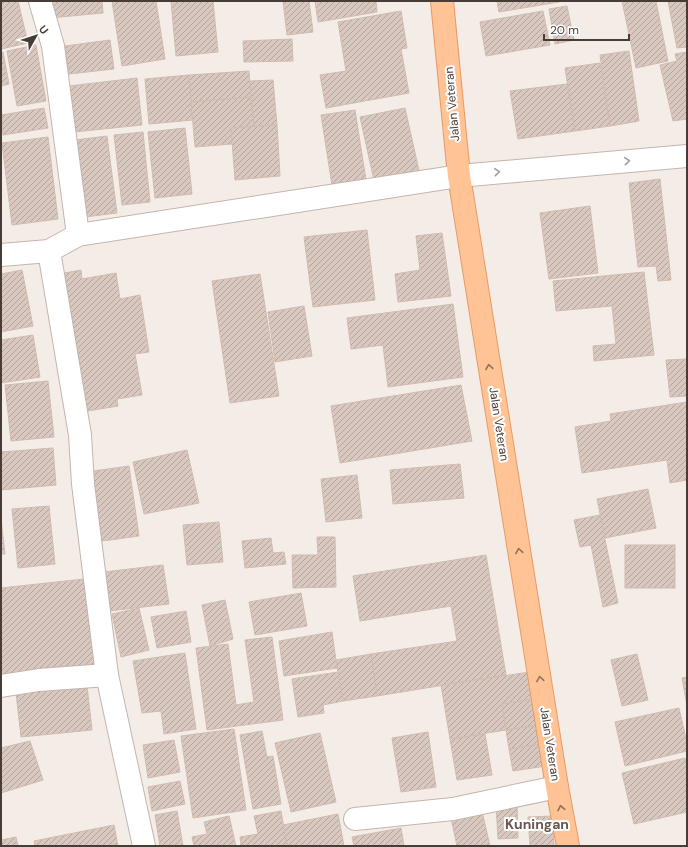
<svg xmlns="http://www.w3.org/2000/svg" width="688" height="847" font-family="'DM Sans',sans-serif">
<defs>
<pattern id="building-hatch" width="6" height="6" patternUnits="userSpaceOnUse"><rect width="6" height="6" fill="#d9c8bf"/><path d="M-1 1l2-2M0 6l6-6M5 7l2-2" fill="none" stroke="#b2a49c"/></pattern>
</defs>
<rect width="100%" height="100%" fill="#f4ede7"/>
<g fill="url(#building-hatch)" stroke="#d1bbaf">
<path d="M1,1H18L28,43L1,49Z"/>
<path d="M49,1H102L103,13L50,18Z"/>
<path d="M112,1H156L165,59L122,66Z"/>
<path d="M171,1H213L218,52L176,56Z"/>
<path d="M283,1H309L313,32L287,35Z"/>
<path d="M315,1H376L377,12L318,22Z"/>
<path d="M497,1H559V2L499,12Z"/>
<path d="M622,1H656L668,61L636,68Z"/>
<path d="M668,1H687V47L677,48Z"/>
<path d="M567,6L574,40L555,44L549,9Z"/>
<path d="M401,11L407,48L401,49L409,93L326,108L320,75L346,71L338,22Z"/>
<path d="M543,11L550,45L486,56L480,22Z"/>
<path d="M292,39L293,61L244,62L243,41Z"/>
<path d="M110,40L114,69L69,74L65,46Z"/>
<path d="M36,45L46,101L17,106L7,51Z"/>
<path d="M629,51L639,121L610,126L600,55Z"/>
<path d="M3,52L9,84L1,86V53Z"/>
<path d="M687,52V119L673,121L660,65L677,61L675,54Z"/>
<path d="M600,63L610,126L575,131L565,68Z"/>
<path d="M249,71L251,97L191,102L189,75Z"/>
<path d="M189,75L193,120L149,124L145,79Z"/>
<path d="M137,78L142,125L74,132L69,86Z"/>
<path d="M273,80L277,125L254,126L250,81Z"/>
<path d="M567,84L575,131L518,139L510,91Z"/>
<path d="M251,97L254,126L231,128L232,144L195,147L191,102Z"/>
<path d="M44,108L48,128L3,135L1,115Z"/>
<path d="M405,108L420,175L375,185L360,117Z"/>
<path d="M355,110L366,180L332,185L321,115Z"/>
<path d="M277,125L280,176L235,180L231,128Z"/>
<path d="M185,128L192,194L155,198L148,132Z"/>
<path d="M143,132L150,202L122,205L114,135Z"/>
<path d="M107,136L117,213L85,217L75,140Z"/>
<path d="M48,137L58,219L12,225L2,143Z"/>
<path d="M660,179L671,280L658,281L656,266L638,267L629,183Z"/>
<path d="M590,206L598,273L549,279L540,213Z"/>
<path d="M367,230L375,300L313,307L304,237Z"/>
<path d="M442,233L451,296L398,302L395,274L420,270L416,236Z"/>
<path d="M22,270L33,326L1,332V274Z"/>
<path d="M81,270L82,279L116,273L120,299L140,295L149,352L135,354L142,395L117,399L118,406L82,412L59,274Z"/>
<path d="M644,272L654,355L594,361L593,346L616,344L612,306L556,311L553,281Z"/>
<path d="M260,274L279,396L230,403L212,281Z"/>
<path d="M453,304L463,377L388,387L383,345L351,349L347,318Z"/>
<path d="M304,306L312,356L275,362L268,312Z"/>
<path d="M33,335L40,377L1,383V340Z"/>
<path d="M687,359V396L670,397L666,360Z"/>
<path d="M48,381L54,437L11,441L5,385Z"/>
<path d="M461,385L472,441L340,463L331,406Z"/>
<path d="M687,402V480L670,483L667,460L582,473L575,427L611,421L610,414Z"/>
<path d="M53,448L56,485L1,490V452Z"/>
<path d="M187,450L199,503L144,514L133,462Z"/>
<path d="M460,464L464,498L393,504L390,470Z"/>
<path d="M129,466L139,536L95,542L86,472Z"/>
<path d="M357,475L362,518L326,522L321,479Z"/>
<path d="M648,489L656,528L605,538L597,499Z"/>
<path d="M49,506L55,564L18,568L12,509Z"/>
<path d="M600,515L618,603L603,607L591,545L580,547L574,520Z"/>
<path d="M1,519L5,554H1Z"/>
<path d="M219,522L223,562L187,565L183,525Z"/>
<path d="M317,537H335L336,587L293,588L292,555H318Z"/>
<path d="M271,538L273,553L284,552L286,564L245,568L242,541Z"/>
<rect x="625" y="545" width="50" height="43"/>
<path d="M486,555L506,675L377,696L371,654L457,641L451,606L360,621L353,576Z"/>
<path d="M163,565L169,604L109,611L104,572Z"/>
<path d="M84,579L95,669L1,680V588Z"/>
<path d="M301,593L307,626L255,635L249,602Z"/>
<path d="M225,600L233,639L210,646L202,605Z"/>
<path d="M139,608L149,650L121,657L112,614Z"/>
<path d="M186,611L191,642L157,648L151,617Z"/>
<path d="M332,632L337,668L284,676L279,641Z"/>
<path d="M272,637L283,720L207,730L196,648L228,644L236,705L254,702L245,640Z"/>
<path d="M185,653L196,729L164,734L161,711L142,713L133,661Z"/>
<path d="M371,654L377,696L343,701L336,660Z"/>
<path d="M637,654L648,700L622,706L611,660Z"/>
<path d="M338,672L343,701L323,705L324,713L298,717L292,679Z"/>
<path d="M530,672L535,699L502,704L506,730L450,739L441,685Z"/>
<path d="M86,677L92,730L21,737L15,684Z"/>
<path d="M687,677V706L682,678Z"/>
<path d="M535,699L539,725L506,730L502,704Z"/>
<path d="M679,708L687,743V751L625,766L615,722Z"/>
<path d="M539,725L542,744L509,749L506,730Z"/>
<path d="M234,729L246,810L193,818L181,736Z"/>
<path d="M262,731L267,757L273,756L281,804L253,809L240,735Z"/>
<path d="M428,732L436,787L401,792L392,738Z"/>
<path d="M320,733L336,802L291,812L275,743Z"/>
<path d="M485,734L492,775L457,780L450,739Z"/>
<path d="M174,740L180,772L148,778L143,745Z"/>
<path d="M30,741L43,780L1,793V748Z"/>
<path d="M542,744L546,766L513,771L509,749Z"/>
<path d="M685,758L687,767V812L634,824L622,773Z"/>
<path d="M180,781L185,804L152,811L148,787Z"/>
<path d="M517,804L518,838L498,839L496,805Z"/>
<path d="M481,807L490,846H457L450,814Z"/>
<path d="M177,811L183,846H160L155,815Z"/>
<path d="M281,811L287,846H241L240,837L258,834L254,816Z"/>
<path d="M338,814L344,846H288L283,825Z"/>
<path d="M229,816L236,846H194L192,837L207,834L204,822Z"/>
<path d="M552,816L554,846H523H530L528,817Z"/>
<path d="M114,825L118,846H35L34,841Z"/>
<path d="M401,828L404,846H354L352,837Z"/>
<path d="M16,837L18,846H1V840Z"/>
</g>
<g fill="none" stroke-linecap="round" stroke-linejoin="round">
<defs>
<g id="street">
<path d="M40,1L53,46L78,235"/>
<path d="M49,251L80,435L83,484L107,675L144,846"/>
<path d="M1,255L49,251L78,235L459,176L687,156"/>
<path d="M1,686L39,680L107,675"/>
<path d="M355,819L453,809L557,787"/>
</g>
<path id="primary" d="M442,1L459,176L557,787L568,846"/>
</defs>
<use href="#street" stroke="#c3b5ad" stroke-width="24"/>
<use href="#primary" stroke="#e79a63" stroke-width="24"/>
<use href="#street" stroke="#fff" stroke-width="22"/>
<use href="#primary" stroke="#ffc396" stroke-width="22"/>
</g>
<defs><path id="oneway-chevron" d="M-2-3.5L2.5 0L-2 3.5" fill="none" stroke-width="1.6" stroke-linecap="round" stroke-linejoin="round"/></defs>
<g stroke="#a49e9a">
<use href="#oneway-chevron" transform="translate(627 161) rotate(-5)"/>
<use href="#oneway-chevron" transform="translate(497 172) rotate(-5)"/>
</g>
<g stroke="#91725c">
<use href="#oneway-chevron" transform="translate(489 367) rotate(-99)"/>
<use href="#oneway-chevron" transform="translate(519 551) rotate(-99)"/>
<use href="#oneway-chevron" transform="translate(540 679) rotate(-99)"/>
<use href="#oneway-chevron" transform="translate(561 808) rotate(-101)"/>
</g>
<g text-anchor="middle" stroke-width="4" stroke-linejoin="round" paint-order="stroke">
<g font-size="12" fill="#483c36" stroke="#fff">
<text transform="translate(452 104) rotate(-95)" y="4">Jalan Veteran</text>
<text transform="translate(499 424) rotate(81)" y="4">Jalan Veteran</text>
<text transform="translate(550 744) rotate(81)" y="4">Jalan Veteran</text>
</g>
<g font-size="14" font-weight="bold" fill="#6b564d" stroke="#fff">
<text x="537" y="829">Kuningan</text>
</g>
</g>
<rect width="688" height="847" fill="none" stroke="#483c36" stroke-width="4"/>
<g transform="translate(36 36) rotate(51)" stroke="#ffffff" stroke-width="3" paint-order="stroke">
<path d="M0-3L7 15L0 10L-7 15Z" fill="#483c36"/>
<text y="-6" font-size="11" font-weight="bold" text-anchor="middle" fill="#483c36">U</text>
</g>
<path d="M544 34v6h85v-6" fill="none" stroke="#483c36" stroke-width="2"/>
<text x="550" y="34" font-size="12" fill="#483c36" stroke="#ffffff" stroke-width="3" paint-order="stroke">20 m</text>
</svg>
